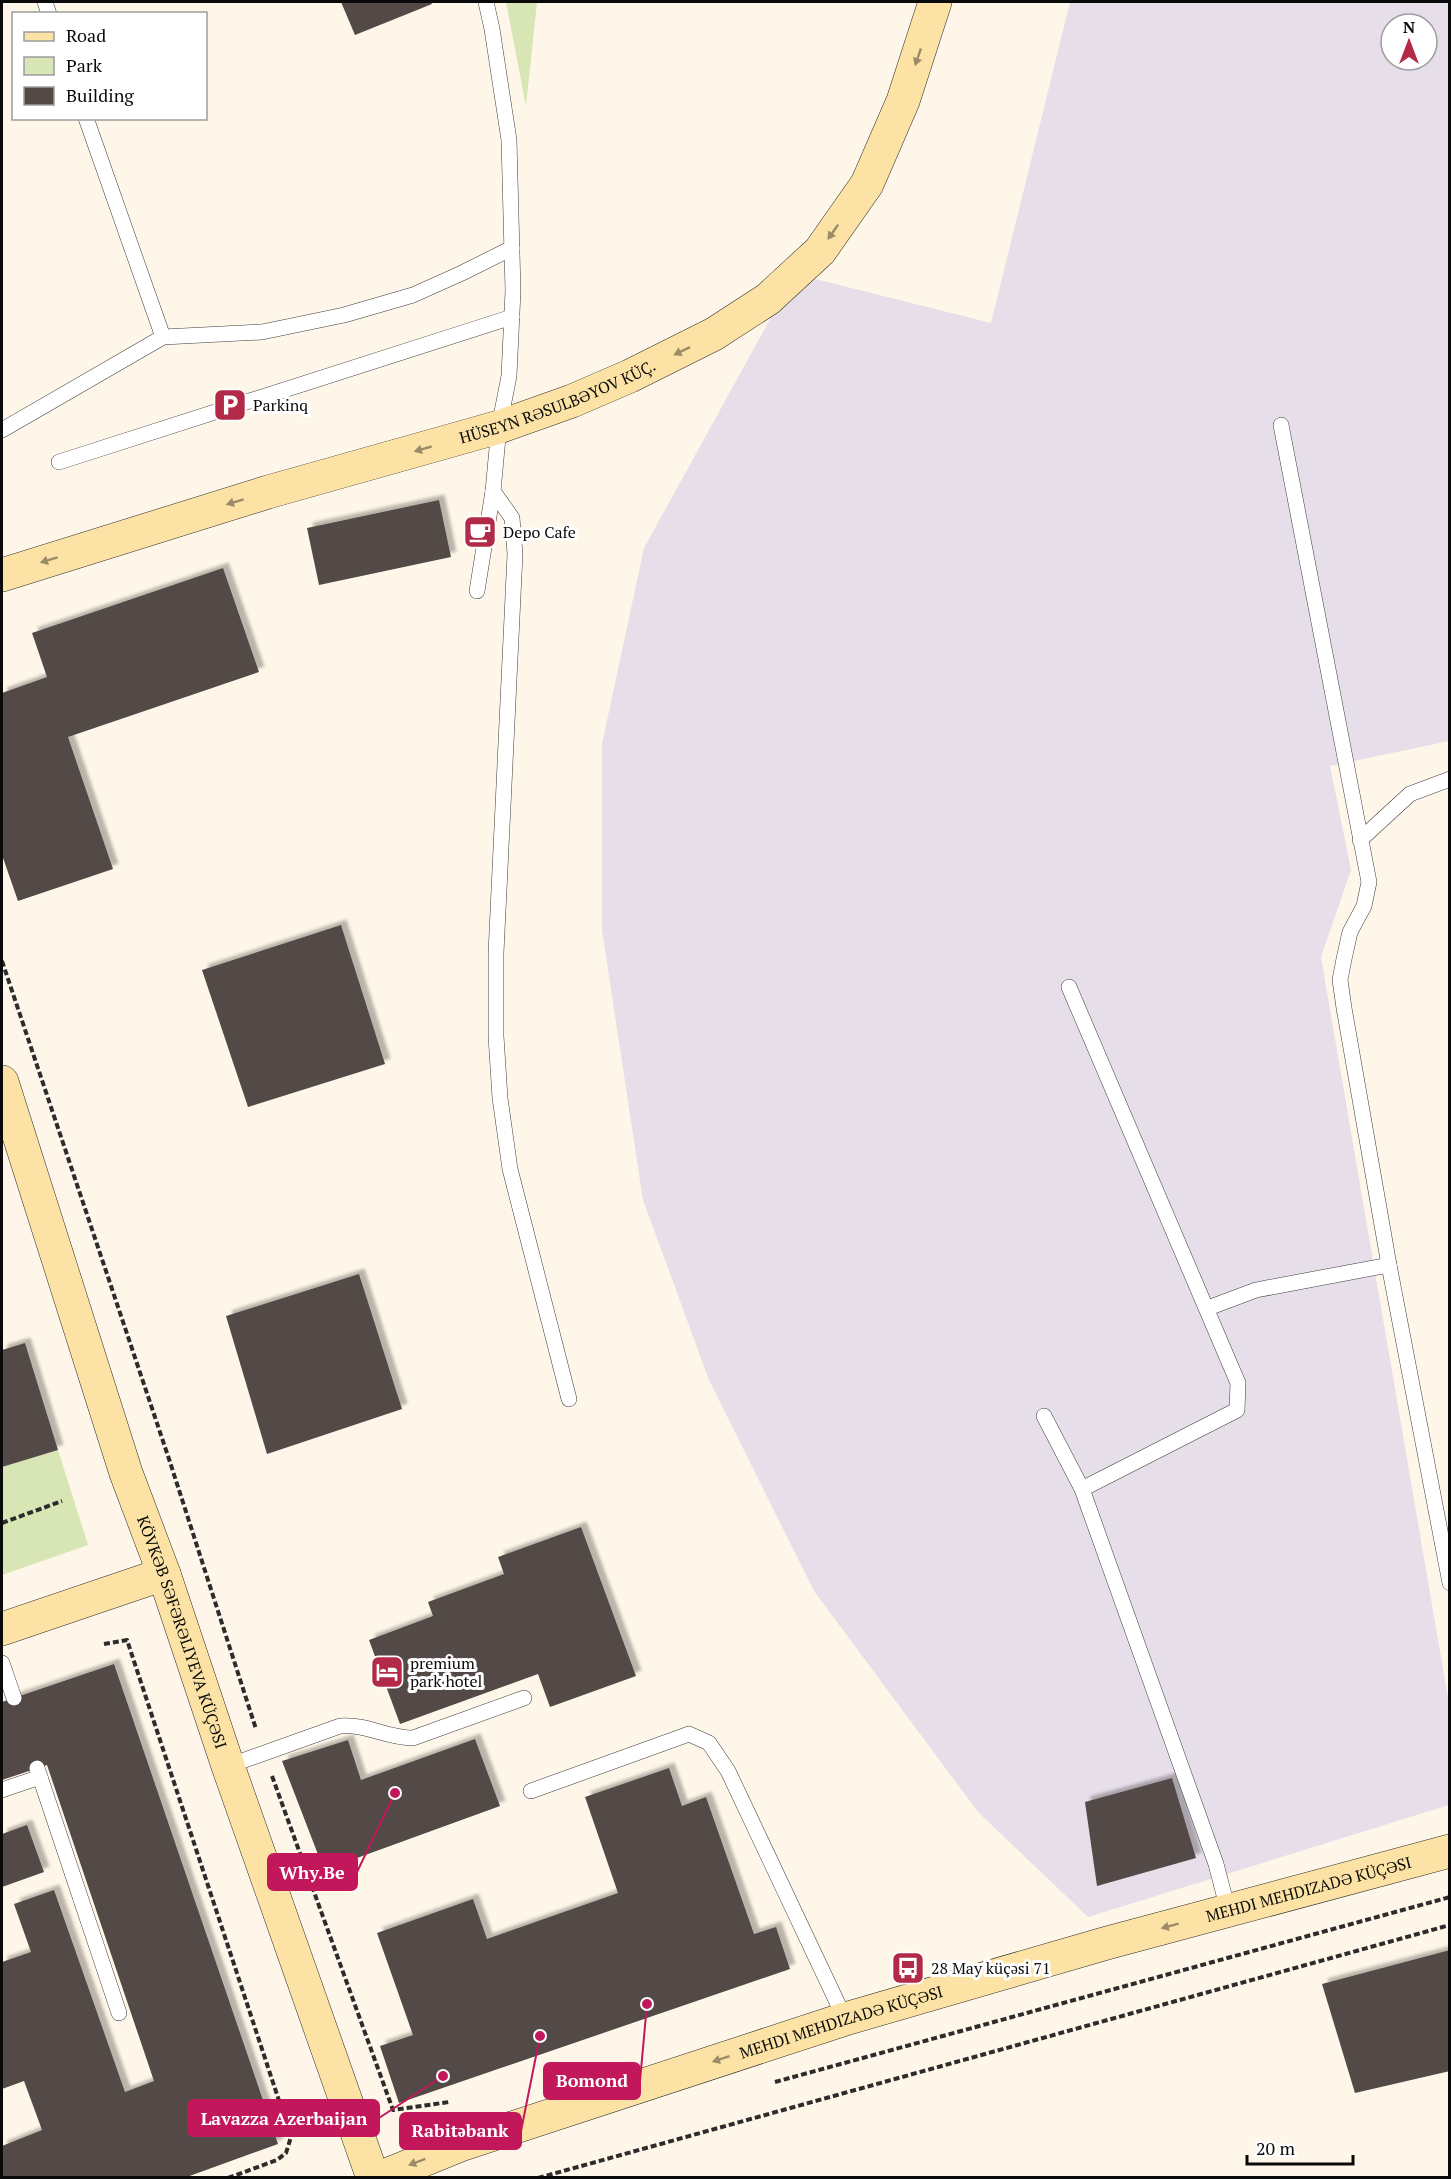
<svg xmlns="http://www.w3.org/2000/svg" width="1451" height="2179" font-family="'PT Serif',serif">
<defs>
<filter id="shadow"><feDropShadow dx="5.5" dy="-5.5" stdDeviation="1.5" flood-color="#0004"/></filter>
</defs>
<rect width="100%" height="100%" fill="#fef6e8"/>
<path fill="#e6dee9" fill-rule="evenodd" d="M1070,2H1449V741L1330,766L1351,870L1321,957L1449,1704V1805L1088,1917L978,1812L814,1591L709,1380L643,1200L602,930V744L644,548L795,274L991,323ZM1391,24H1427V60H1391Z"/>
<g fill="#d7e6b4">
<path d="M506,2H537L526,106Z"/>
<path d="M58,1450L88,1545L2,1575V1467Z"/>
</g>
<g fill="#524947" filter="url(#shadow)">
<path d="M341,2H431L432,4L355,35Z"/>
<path d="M439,500L451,557L319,585L307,528Z"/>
<path d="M223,568L259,672L68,737L113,869L18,901L2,855V693L47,677L32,633Z"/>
<path d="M341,925L385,1064L248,1107L202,970Z"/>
<path d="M359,1274L402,1409L267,1454L226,1316Z"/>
<path d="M25,1343L58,1450L2,1467V1350Z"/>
<path d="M581,1527L636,1676L550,1707L538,1674L400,1724L369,1640L433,1616L428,1602L504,1574L498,1557Z"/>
<path d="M114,1664L278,2144L184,2178H2V2146L42,2130L24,2081L2,2089V1962L31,1952L14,1904L54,1890L125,2092L154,2081L47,1765L2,1780V1702Z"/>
<path d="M475,1739L500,1806L324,1870L282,1761L348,1740L361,1780Z"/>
<path d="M669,1768L682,1806L706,1797L754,1934L776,1927L790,1969L399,2103L380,2046L413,2035L377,1933L473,1899L487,1939L618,1893L585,1797Z"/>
<path d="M1172,1778L1196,1858L1097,1886L1085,1802Z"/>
<path d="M27,1825L44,1872L2,1887V1834Z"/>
<path d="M1450,1950V2071L1355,2093L1322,1984Z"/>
</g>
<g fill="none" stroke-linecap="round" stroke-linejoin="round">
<defs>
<g id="lane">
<path d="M45,2L49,14"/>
<path d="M86,118L163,337"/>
<path d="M1281,425L1369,882L1364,906L1350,932L1344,959L1340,980L1344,1008L1389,1265L1450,1583"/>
<path d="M2,430L163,337L262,332L344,315L413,295L462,273L512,248"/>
<path d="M59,462L512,317"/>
<path d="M493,491L512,518L515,554L496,953V1036L500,1098L510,1169L569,1399"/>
<path d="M477,591L493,491L499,427L509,376L513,291L509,140L492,29L486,2"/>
<path d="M1360,840L1410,794L1450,779"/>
<path d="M1069,987L1238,1383L1237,1410L1082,1489"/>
<path d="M1208,1308L1256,1290L1389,1265"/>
<path d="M1044,1416L1082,1489L1216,1864L1228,1910"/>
<path d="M2,1663L14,1698"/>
<path d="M228,1766L340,1726C368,1724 386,1738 413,1738L524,1698"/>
<path d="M37,1768L119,2013"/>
<path d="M2,1790L40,1777"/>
<path d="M531,1791L689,1734L709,1743L728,1771L845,2019"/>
</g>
<g id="secondary">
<path id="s1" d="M2,575L268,492L499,427L572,401L630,376L714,334L768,299L820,251L867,184L903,101L935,2"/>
<path id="s2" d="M2,1082L126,1473L164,1574L228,1766L373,2178"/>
<path d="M2,1629L164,1574"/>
<path id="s3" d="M379,2178L463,2144L845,2019L1107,1943L1450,1851"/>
</g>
</defs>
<use href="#lane" stroke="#3d3d3d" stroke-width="16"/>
<use href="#secondary" stroke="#2c2c2c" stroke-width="34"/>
<g stroke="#2c2c2c" stroke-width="4" stroke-dasharray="6 3" stroke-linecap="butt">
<path d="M2,961L169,1459L256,1729"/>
<path d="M2,1523L62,1501"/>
<path d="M104,1644L127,1640L291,2137L286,2153L277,2160L228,2178"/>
<path d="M272,1776L393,2110L449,2102"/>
<path d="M775,2082L1450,1897"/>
<path d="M538,2178L1450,1925"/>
</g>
<use href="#lane" stroke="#fff" stroke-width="15"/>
<use href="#secondary" stroke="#fce3a5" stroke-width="33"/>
</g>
<defs><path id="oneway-solid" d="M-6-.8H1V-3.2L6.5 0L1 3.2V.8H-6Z" transform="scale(1.5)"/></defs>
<g fill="#9b8c67">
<use href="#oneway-solid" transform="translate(918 57) rotate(109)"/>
<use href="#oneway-solid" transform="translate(833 232) rotate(125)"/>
<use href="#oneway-solid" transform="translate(682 351) rotate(154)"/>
<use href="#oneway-solid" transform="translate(423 449) rotate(164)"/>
<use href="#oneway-solid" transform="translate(235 502) rotate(163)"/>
<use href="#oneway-solid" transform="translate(49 560) rotate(163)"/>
<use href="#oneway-solid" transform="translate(1170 1926) rotate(165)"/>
<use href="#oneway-solid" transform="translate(721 2059) rotate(162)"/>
<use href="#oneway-solid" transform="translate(417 2162) rotate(159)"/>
</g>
<defs>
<symbol id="parking-square" viewBox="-11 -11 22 22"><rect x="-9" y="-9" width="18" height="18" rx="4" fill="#b32948" stroke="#fff"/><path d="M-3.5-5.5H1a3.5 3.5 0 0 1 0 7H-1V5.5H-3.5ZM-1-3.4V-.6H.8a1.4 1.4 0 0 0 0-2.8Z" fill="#fff"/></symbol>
<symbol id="cafe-square" viewBox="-11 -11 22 22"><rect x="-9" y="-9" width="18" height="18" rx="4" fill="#b32948" stroke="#fff"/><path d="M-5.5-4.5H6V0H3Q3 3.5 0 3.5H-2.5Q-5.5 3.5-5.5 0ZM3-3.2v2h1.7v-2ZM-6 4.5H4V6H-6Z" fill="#fff"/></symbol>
<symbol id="hotel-square" viewBox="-11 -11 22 22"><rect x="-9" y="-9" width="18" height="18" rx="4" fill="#b32948" stroke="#fff"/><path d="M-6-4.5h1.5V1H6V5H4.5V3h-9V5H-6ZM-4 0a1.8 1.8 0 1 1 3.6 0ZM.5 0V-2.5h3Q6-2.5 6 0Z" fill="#fff"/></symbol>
<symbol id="bus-square" viewBox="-11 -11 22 22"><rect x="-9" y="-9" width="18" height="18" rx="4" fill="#b32948" stroke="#fff"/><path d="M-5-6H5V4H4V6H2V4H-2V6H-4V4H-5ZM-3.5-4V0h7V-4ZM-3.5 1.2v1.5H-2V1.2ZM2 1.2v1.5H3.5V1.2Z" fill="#fff"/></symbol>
</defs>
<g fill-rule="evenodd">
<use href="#parking-square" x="211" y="386" width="38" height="38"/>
<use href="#cafe-square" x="461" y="513" width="38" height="38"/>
<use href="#hotel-square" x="368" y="1653" width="38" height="38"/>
<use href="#bus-square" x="889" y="1949" width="38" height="38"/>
</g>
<g text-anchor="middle" stroke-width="6" stroke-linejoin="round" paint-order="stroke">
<g font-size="16" fill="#0a0a0a" stroke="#fff">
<text dy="6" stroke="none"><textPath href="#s1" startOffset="582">HÜSEYN RƏSULBƏYOV KÜÇ.</textPath></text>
<text dy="6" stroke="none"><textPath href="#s2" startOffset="579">KÖVKƏB SƏFƏRƏLIYEVA KÜÇƏSI</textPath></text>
<text dy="6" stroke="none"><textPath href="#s3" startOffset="974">MEHDI MEHDIZADƏ KÜÇƏSI</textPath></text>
<text dy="6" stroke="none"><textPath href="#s3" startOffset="488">MEHDI MEHDIZADƏ KÜÇƏSI</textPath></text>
</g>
<g font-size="16" fill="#0a0a0a" stroke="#fff" text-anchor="start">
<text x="253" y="411">Parkinq</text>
<text x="503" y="538">Depo Cafe</text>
<text x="410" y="1669">premium<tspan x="410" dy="18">park hotel</tspan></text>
<text x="931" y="1974">28 May küçəsi 71</text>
</g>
</g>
<path fill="none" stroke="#c2185b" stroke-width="2" d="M395 1793L357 1872M647 2004L640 2081M443 2076L379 2118M540 2036L521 2131"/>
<g fill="#c2185b" stroke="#fff" stroke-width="2">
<circle cx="395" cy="1793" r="6"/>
<circle cx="647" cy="2004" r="6"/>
<circle cx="443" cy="2076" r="6"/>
<circle cx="540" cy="2036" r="6"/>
</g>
<g fill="#c2185b" stroke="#c2185b" stroke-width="2">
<rect x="268" y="1854" width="89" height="36" rx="6"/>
<rect x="544" y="2063" width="96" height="36" rx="6"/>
<rect x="188" y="2100" width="191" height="36" rx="6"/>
<rect x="400" y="2113" width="121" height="36" rx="6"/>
</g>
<g font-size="18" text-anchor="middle" font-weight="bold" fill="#fff">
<text x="312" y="1879">Why.Be</text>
<text x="592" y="2087">Bomond</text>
<text x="284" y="2125">Lavazza Azerbaijan</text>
<text x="460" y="2137">Rabitəbank</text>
</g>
<rect width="1451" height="2179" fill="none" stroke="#0a0a0a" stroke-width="6"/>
<rect x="12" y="12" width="195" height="108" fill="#ffffff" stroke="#9d9d9d" stroke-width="1.5"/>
<rect x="24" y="32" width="30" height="9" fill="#fce3a5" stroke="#9d9d9d" stroke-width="1.5"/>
<text x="66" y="42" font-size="18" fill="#0a0a0a">Road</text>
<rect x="24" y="57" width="30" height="18" fill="#d7e6b4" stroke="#9d9d9d" stroke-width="1.5"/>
<text x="66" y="72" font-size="18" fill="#0a0a0a">Park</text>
<rect x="24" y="87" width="30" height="18" fill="#524947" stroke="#9d9d9d" stroke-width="1.5"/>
<text x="66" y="102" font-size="18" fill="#0a0a0a">Building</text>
<g transform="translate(1409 42)"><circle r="28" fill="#ffffff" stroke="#9d9d9d" stroke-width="1.5"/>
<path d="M0-4.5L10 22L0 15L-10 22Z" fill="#b32948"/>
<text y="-9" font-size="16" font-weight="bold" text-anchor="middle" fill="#0a0a0a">N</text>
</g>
<path d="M1247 2155v9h106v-9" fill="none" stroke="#0a0a0a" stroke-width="3"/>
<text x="1256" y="2155" font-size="18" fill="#0a0a0a" stroke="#ffffff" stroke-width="4.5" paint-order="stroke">20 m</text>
</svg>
